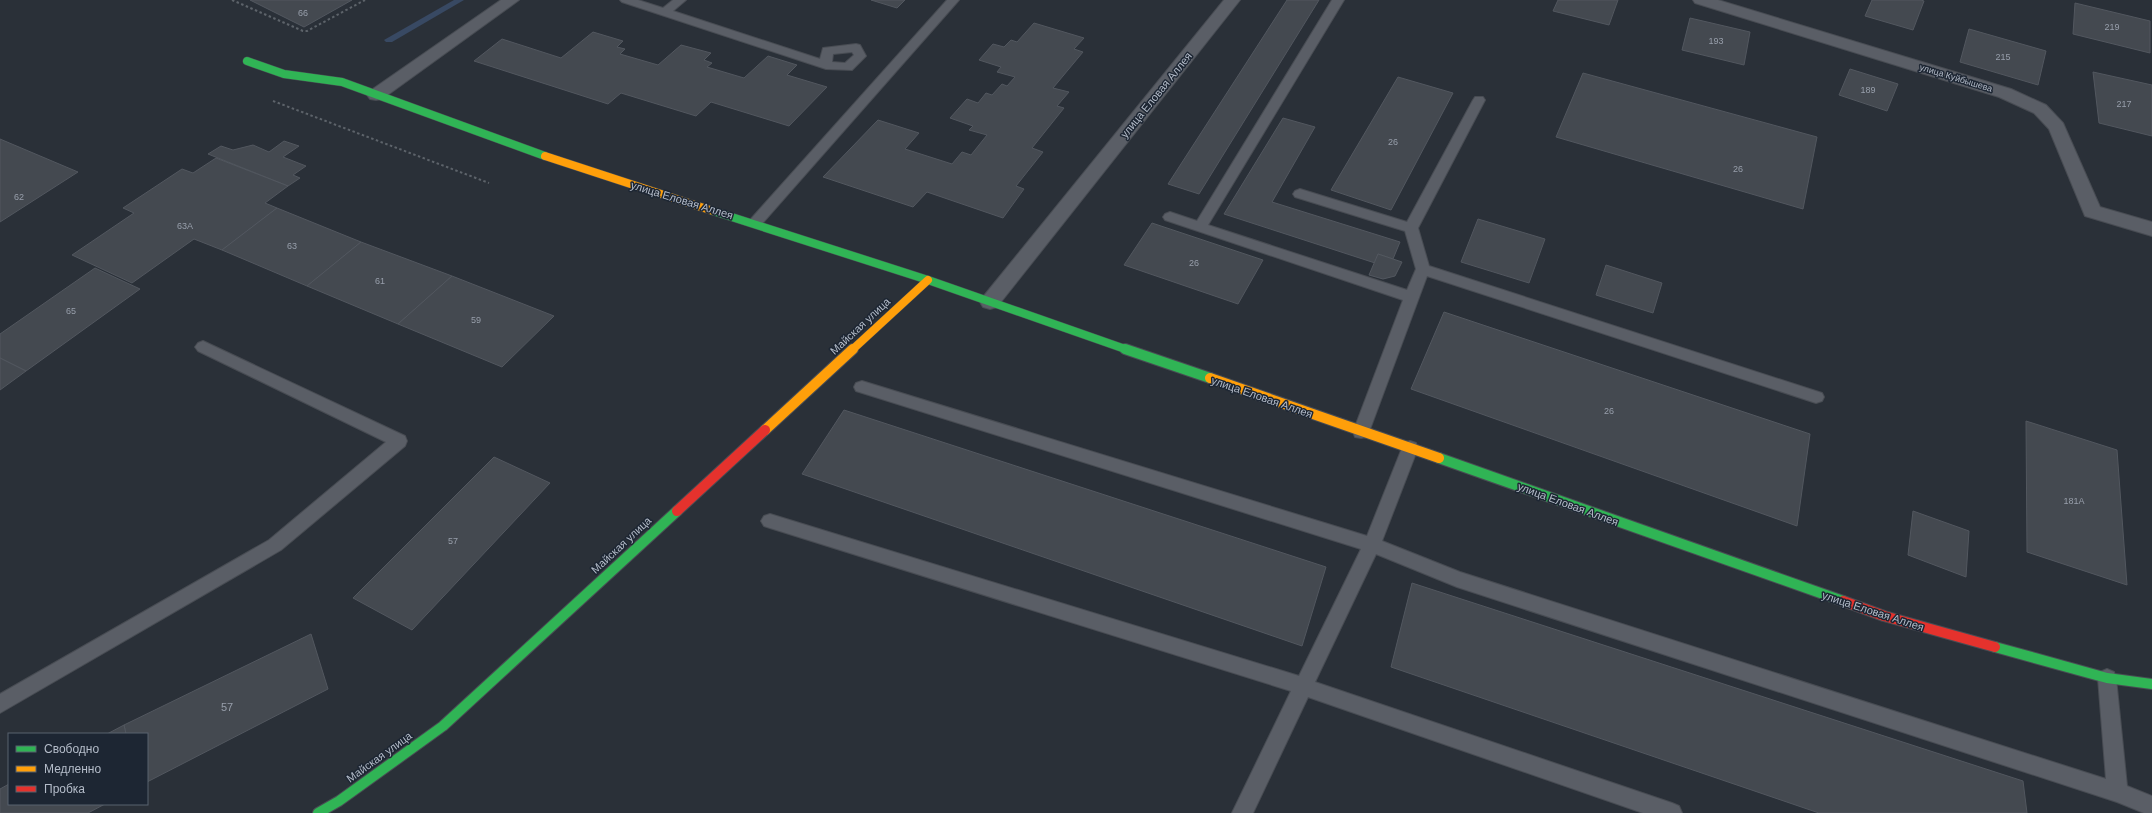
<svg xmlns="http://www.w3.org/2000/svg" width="2152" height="813" font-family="Helvetica,sans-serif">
<rect width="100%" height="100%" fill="#2a3038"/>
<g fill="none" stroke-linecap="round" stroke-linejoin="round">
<path fill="#384963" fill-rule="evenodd" d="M454,0H464L392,42H386L384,40Z"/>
</g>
<g fill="#444950" stroke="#52575f">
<path d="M250,0H352L304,27Z"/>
<path d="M871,0H905L897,8Z"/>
<path d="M1287,0H1319L1199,194L1168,184Z"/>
<path d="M1558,0H1618L1609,25L1553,11Z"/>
<path d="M1872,0H1921L1924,1L1913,30L1865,16Z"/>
<path d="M2075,3L2150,21V53L2073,34Z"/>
<path d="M1690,18L1750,32L1744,65L1682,50Z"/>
<path d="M1034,23L1084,38L1074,49L1083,52L1053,88L1069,92L1057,106L1064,108L1032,148L1043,152L1016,186L1024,189L1003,218L927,192L913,207L823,177L878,120L919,133L905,149L952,164L962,152L971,155L987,135L969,130L973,126L950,118L967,99L978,103L986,93L992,95L1002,84L1007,86L1015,77L997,72L1001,67L979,60L993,44L1004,47L1011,40L1017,42Z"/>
<path d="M1969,29L2046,51L2038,85L1960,62Z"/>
<path d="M593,32L623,41L617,47L625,49L620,54L658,65L681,45L711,53L704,60L712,63L707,67L744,78L768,56L797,65L787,75L827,87L789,126L711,102L696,116L621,93L608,104L474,61L502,39L561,58Z"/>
<path d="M1850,69L1898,84L1887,111L1839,95Z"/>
<path d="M2093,72L2152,85V136L2099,123Z"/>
<path d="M1583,73L1817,137L1803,209L1556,137Z"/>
<path d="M1398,77L1453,93L1391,210L1331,190Z"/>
<path d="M1283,118L1315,127L1272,202L1400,242L1393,259L1378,254L1375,263L1224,214Z"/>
<path d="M0,139L78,172L0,222Z"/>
<path d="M284,141L299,146L283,157L306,166L293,175L300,178L288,186L208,154L221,146L233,150L253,145L269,152Z"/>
<path d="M216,158L288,186L265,203L277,208L222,250L194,239L132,283L72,255L134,213L123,208L182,169L193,173Z"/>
<path d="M277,208L361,242L307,286L222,250Z"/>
<path d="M1478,219L1545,239L1529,283L1461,262Z"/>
<path d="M1152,223L1263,260L1238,304L1124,265Z"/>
<path d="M361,242L452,276L398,324L307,286Z"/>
<path d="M1378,254L1402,262L1395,276L1383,279L1369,275Z"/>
<path d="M1606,265L1662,283L1653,313L1596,295Z"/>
<path d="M95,268L140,289L26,371L0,358V334Z"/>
<path d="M452,276L554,316L502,367L398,324Z"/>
<path d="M1444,312L1810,434L1797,526L1411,389Z"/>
<path d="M0,358L26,371L0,390Z"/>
<path d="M844,410L1326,567L1302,646L802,474Z"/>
<path d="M2026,421L2117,450L2127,585L2027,552Z"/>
<path d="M494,457L550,483L412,630L353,598Z"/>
<path d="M1913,511L1969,531L1966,577L1908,555Z"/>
<path d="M1412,583L2023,781L2027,813H1819L1391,667Z"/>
<path d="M311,634L328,689L147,782V734H126L124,725Z"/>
<path d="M124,725L126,734H107Z"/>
<path d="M9,784V804H105L88,813H0V789Z"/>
</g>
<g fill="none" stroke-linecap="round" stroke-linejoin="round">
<defs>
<g id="lane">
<path d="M620,0H638L663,8L673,0H686L673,11L820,59L823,48L856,44L860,45L866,56L852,70L826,69L622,2ZM852,52L854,55L845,63L832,62L833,54Z"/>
<path d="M947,0H959L760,226H750L748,223L750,220Z"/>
<path d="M1332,0H1344L1208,225L1407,290L1416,269L1405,231L1295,197L1293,194L1295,191L1300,189L1407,222L1473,100L1475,97H1483L1485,100L1418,228L1429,266L1822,393L1824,397L1822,401L1816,403L1427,276L1369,432L1367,437L1361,438L1355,437L1353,432L1403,300L1165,220L1163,217L1165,214L1170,212L1197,221Z"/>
<path d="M203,341L405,436L407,441L405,446L281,550L0,713V694L269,540L386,442L198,351L195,347L198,343Z"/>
<path d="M862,381L1367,536L1402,448L1404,443L1410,441L1416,443L1418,448L1382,541L1460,572L2106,779L2098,678L2100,672L2107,669L2114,672L2116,678L2127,786L2152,796V813H2144L2117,802L1457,587L1376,554L1315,682L1672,803L1679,806L1682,813H1643L1308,697L1253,813H1232L1291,691L770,528L764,526L761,521L764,516L770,514L1299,676L1361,549L856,391L854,387L856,383Z"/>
</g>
<g id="street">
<path d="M501,0H519L382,99L376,100L370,99L367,95L370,91Z"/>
<path d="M1224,0H1240L997,307L990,309L983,307L980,302L983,297Z"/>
<path d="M1693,0H1718L2011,89L2046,105L2063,123L2100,207L2152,222V236L2085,216L2049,129L2034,113L1999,97L1695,3Z"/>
</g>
<g id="fast-far1">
<path d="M247,61L284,74L342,82L545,156"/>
<path d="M713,211L928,280L1128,350"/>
</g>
<g id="fast">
<path d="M1125,349L1210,378"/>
<path d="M1439,458L1843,601"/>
<path d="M1995,647L2107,678L2152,684"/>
<path d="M318,813L339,801L443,726L677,511"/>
</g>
<g id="slow-far1">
<path d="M545,156L713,211"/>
<path d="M852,350L928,280"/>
</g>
<g id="slow">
<path d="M1210,378L1439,458"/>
<path d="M765,430L853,349"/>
</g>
<g id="jam">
<path d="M677,511L765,430"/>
<path d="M1843,601L1884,616L1995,647"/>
</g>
</defs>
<use href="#lane" stroke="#484c53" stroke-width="2"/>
<use href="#street" stroke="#484c53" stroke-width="2"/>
<use href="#fast-far1" stroke="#484c53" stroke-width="9"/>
<use href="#fast" stroke="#484c53" stroke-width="12"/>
<use href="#slow-far1" stroke="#484c53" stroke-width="9"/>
<use href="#slow" stroke="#484c53" stroke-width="12"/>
<use href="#jam" stroke="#484c53" stroke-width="12"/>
<g stroke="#5d636a" stroke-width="2" stroke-dasharray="2.5 2.5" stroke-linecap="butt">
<path d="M232,0L303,31H307L365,0"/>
<path d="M273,101L489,183"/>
</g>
<use href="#lane" fill="#5a5e66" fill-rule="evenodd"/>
<use href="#street" fill="#5a5e66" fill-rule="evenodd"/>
<use href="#fast-far1" stroke="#30b455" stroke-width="8"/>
<use href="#fast" stroke="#30b455" stroke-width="10"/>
<use href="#slow-far1" stroke="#ff9f0a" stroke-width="8"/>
<use href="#slow" stroke="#ff9f0a" stroke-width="10"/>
<use href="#jam" stroke="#e5322d" stroke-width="10"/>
</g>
<g text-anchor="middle" stroke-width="3" stroke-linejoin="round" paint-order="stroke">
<g font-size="9" fill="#989fab">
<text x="303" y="16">66</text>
<text x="2112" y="30">219</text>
<text x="1716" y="44">193</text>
<text x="2003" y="60">215</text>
<text x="1868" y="93">189</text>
<text x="2124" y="107">217</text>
<text x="1393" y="145">26</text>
<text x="1738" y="172">26</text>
<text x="19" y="200">62</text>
<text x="185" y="229">63А</text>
<text x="292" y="249">63</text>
<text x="1194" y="266">26</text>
<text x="380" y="284">61</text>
<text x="71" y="314">65</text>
<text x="476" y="323">59</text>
<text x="1609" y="414">26</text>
<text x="2074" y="504">181А</text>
<text x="453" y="544">57</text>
</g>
<g font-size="9" fill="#b4bcc9" stroke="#1d2633">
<text transform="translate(1956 78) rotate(17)" y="3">улица Куйбышева</text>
</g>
<g font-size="11" fill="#b4bcc9" stroke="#1d2633">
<text transform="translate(1156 95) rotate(-51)" y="4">улица Еловая Аллея</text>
<text transform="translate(682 200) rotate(17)" y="4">улица Еловая Аллея</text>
<text transform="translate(860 326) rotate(-43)" y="4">Майская улица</text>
<text transform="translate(1262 397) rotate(19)" y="4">улица Еловая Аллея</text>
<text transform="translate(1568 504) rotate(20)" y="4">улица Еловая Аллея</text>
<text transform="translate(621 545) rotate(-43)" y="4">Майская улица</text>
<text transform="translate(1873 611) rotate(18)" y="4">улица Еловая Аллея</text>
<text transform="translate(379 757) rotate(-36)" y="4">Майская улица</text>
</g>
<g font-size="11" fill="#989fab">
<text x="227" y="711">57</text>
</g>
</g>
<rect x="8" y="733" width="140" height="72" fill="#1d2633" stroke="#59626f"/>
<rect x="16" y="746" width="20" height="6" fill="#30b455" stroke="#59626f"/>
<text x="44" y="753" font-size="12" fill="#b4bcc9">Свободно</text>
<rect x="16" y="766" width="20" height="6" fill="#ff9f0a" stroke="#59626f"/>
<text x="44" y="773" font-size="12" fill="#b4bcc9">Медленно</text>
<rect x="16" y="786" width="20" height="6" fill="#e5322d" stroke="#59626f"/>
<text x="44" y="793" font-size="12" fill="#b4bcc9">Пробка</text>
</svg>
